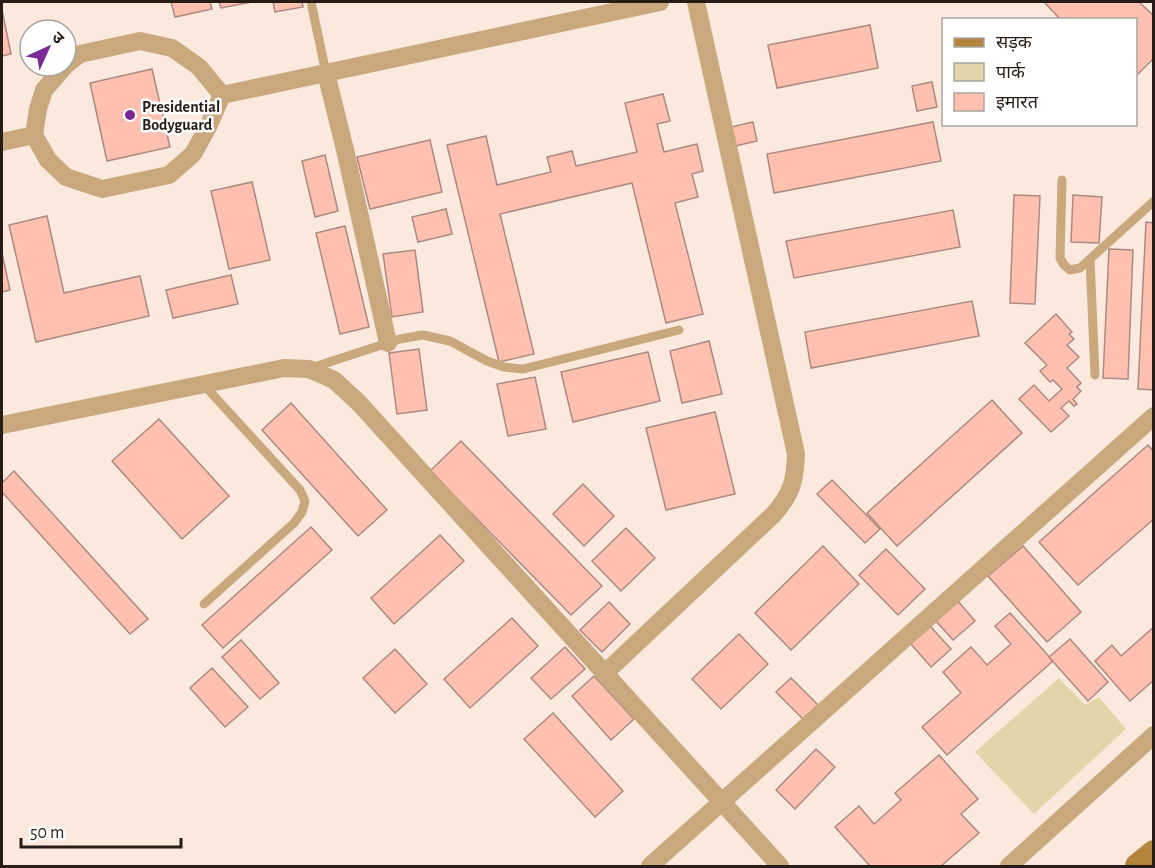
<svg xmlns="http://www.w3.org/2000/svg" width="1155" height="868" font-family="'Alegreya Sans','Noto Sans Devanagari',sans-serif">
<rect width="100%" height="100%" fill="#fce9de"/>
<path fill="#e1d5a9" d="M1059,678L1085,705L1099,697L1126,729L1034,814L975,752Z"/>
<g fill="#ffc0af" stroke="#ab8a81" stroke-width="1.5">
<path d="M171,2H210L212,9L175,17Z"/>
<path d="M219,2H252L221,8Z"/>
<path d="M273,2H302L303,7L275,12Z"/>
<path d="M1044,2H1139L1154,16V58L1136,76V20H1061Z"/>
<path d="M2,10L11,54L2,56Z"/>
<path d="M870,25L878,68L777,88L768,45Z"/>
<path d="M152,69L170,147L107,161L90,83Z"/>
<path d="M932,82L937,107L917,111L912,86Z"/>
<path d="M663,94L670,121L657,124L664,152L697,144L703,171L692,174L698,197L675,203L703,314L666,323L632,183L500,214L534,354L499,362L447,145L486,136L497,185L551,172L547,157L572,151L576,166L637,152L625,103Z"/>
<path d="M753,122L757,141L735,146L731,127Z"/>
<path d="M933,122L941,161L774,193L767,154Z"/>
<path d="M430,140L442,192L370,209L357,157Z"/>
<path d="M325,155L338,211L315,217L302,161Z"/>
<path d="M252,182L270,260L229,269L211,191Z"/>
<path d="M1014,195L1040,196L1035,304L1010,303Z"/>
<path d="M1073,195L1102,197L1099,243L1071,242Z"/>
<path d="M446,209L452,234L418,242L412,217Z"/>
<path d="M953,210L960,247L794,278L786,241Z"/>
<path d="M47,216L64,293L140,276L149,316L36,342L9,225Z"/>
<path d="M1146,222L1154,223V390L1138,389Z"/>
<path d="M345,226L369,327L340,334L316,233Z"/>
<path d="M1109,249L1133,250L1128,379L1103,378Z"/>
<path d="M415,250L423,312L392,317L383,254Z"/>
<path d="M2,253L10,290L2,292Z"/>
<path d="M231,275L238,304L173,318L166,290Z"/>
<path d="M972,301L979,336L811,368L805,332Z"/>
<path d="M1056,314L1072,332L1069,334L1074,339L1067,345L1079,357L1067,368L1081,383L1077,387L1081,391L1073,399L1077,404L1074,406L1069,401L1061,408L1069,416L1051,432L1019,399L1034,385L1049,401L1062,389L1053,380L1050,382L1040,371L1047,365L1025,343Z"/>
<path d="M709,341L722,394L682,403L670,351Z"/>
<path d="M419,349L427,410L397,414L389,353Z"/>
<path d="M648,352L660,401L573,422L561,372Z"/>
<path d="M535,377L546,429L508,436L497,384Z"/>
<path d="M992,400L1022,433L897,546L867,513Z"/>
<path d="M291,403L387,510L358,536L262,430Z"/>
<path d="M715,412L735,494L666,510L646,428Z"/>
<path d="M159,419L229,496L182,539L112,461Z"/>
<path d="M461,441L602,586L571,615L430,471Z"/>
<path d="M1148,445L1154,452V519L1078,585L1039,542Z"/>
<path d="M14,471L148,619L130,634L2,492V483Z"/>
<path d="M832,480L880,529L865,543L817,494Z"/>
<path d="M583,484L614,516L584,546L553,514Z"/>
<path d="M311,527L332,550L223,648L202,625Z"/>
<path d="M626,528L655,558L621,591L592,561Z"/>
<path d="M440,535L464,561L394,624L371,598Z"/>
<path d="M823,546L859,584L791,650L755,613Z"/>
<path d="M1023,546L1081,612L1047,642L988,576Z"/>
<path d="M886,549L925,589L898,615L859,575Z"/>
<path d="M957,600L975,621L953,640L935,620Z"/>
<path d="M609,602L630,624L602,652L580,630Z"/>
<path d="M1010,613L1053,661L947,755L922,727L961,693L943,672L971,647L987,665L1011,644L995,626Z"/>
<path d="M512,618L538,646L470,708L444,679Z"/>
<path d="M930,626L951,649L931,667L910,643Z"/>
<path d="M1154,627V680L1130,701L1095,661L1112,645L1121,656Z"/>
<path d="M739,634L768,664L721,709L692,679Z"/>
<path d="M1070,639L1108,682L1088,701L1049,657Z"/>
<path d="M241,640L279,683L260,699L222,657Z"/>
<path d="M565,647L585,669L551,699L531,678Z"/>
<path d="M395,649L427,684L395,713L363,678Z"/>
<path d="M212,668L248,707L225,727L190,688Z"/>
<path d="M594,676L634,719L611,740L572,696Z"/>
<path d="M791,678L818,705L803,719L776,692Z"/>
<path d="M553,713L623,791L595,817L524,739Z"/>
<path d="M816,749L835,767L795,809L776,790Z"/>
<path d="M939,755L978,799L961,814L979,833L941,866H870L835,827L859,806L874,824L901,800L895,793Z"/>
</g>
<g fill="none" stroke-linecap="round" stroke-linejoin="round">
<g stroke="#c8a87c" stroke-width="9">
<path d="M311,2L326,73"/>
<path d="M1062,180L1060,258L1064,265L1070,270L1080,268L1154,201"/>
<path d="M1090,259L1095,375"/>
<path d="M311,368L400,339L423,335L450,341L487,361L504,367L523,369L679,330"/>
<path d="M203,384L300,490L305,501L302,512L294,523L204,604"/>
</g>
<g stroke="#c8a87c" stroke-width="18">
<path d="M65,66L44,90L38,109L34,135L48,160L66,177L102,189L169,175L193,154L208,127L222,95L199,67L172,48L140,41L80,54L66,65"/>
<path d="M326,73L346,154L388,343"/>
<path d="M222,95L660,2"/>
<path d="M2,142L34,135"/>
<path d="M2,425L284,368L309,369L334,380L358,402L780,866"/>
<path d="M606,672L774,514C792,493 795,481 796,454L696,2"/>
<path d="M650,866L1154,416"/>
<path d="M1009,866L1154,735"/>
</g>
<path stroke="#b4843d" stroke-width="26" d="M1138,866L1154,853"/>
</g>
<circle fill="#7b2796" stroke="#fff" stroke-width="2" cx="130" cy="115" r="6"/>
<g text-anchor="middle" stroke-width="5" stroke-linejoin="round" paint-order="stroke">
<g font-size="16" font-weight="bold" fill="#281d16" stroke="#fff" text-anchor="start">
<text x="142" y="112">Presidential<tspan x="142" dy="18">Bodyguard</tspan></text>
</g>
</g>
<rect width="1155" height="868" fill="none" stroke="#281d16" stroke-width="6"/>
<rect x="942" y="18" width="195" height="108" fill="#ffffff" stroke="#a9a5a2" stroke-width="1.5"/>
<rect x="954" y="38" width="30" height="9" fill="#b4843d" stroke="#a9a5a2" stroke-width="1.5"/>
<text x="996" y="48" font-size="18" fill="#281d16">सड़क</text>
<rect x="954" y="63" width="30" height="18" fill="#e1d5a9" stroke="#a9a5a2" stroke-width="1.5"/>
<text x="996" y="78" font-size="18" fill="#281d16">पार्क</text>
<rect x="954" y="93" width="30" height="18" fill="#ffc0af" stroke="#a9a5a2" stroke-width="1.5"/>
<text x="996" y="108" font-size="18" fill="#281d16">इमारत</text>
<g transform="translate(48 48) rotate(45)"><circle r="28" fill="#ffffff" stroke="#a9a5a2" stroke-width="1.5"/>
<path d="M0-4.5L10 22L0 15L-10 22Z" fill="#7b2796"/>
<text y="-9" font-size="16" font-weight="bold" text-anchor="middle" fill="#281d16">उ</text>
</g>
<path d="M21 838v9h160v-9" fill="none" stroke="#281d16" stroke-width="3"/>
<text x="30" y="838" font-size="18" fill="#281d16" stroke="#ffffff" stroke-width="4.5" paint-order="stroke">50 m</text>
</svg>
